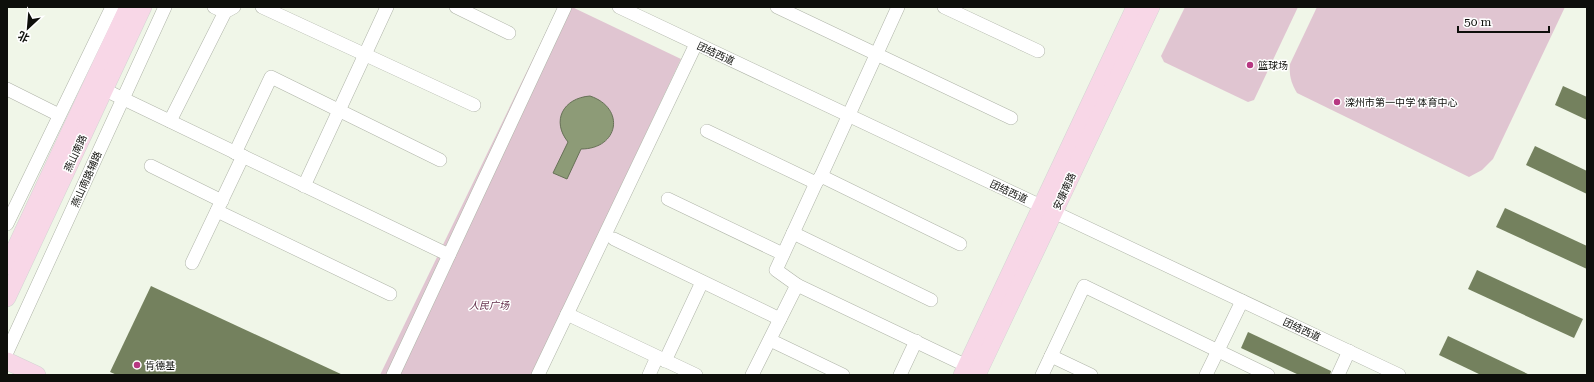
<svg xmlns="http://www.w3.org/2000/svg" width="1594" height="382" font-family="'Roboto Serif','Noto Sans SC',serif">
<rect width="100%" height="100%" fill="#f0f6e8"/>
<g fill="#e0c5d1">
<path d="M558,7H572L681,59L532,375H380Z"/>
<path d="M1185,7H1298L1254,100L1248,102L1164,62L1161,56Z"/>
<path d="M1317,7H1565L1493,159L1482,170L1469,177L1297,93C1291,83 1289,75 1290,64Z"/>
</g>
<path fill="#8d9b77" stroke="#677157" d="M590,96C626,108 619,149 581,149L567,179L553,173L568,142C551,121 563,98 590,96Z"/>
<g fill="#74815e">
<path d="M1563,86L1587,97V120L1555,105Z"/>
<path d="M1535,146L1587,171V194L1526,165Z"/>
<path d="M1505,208L1587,246V269L1496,227Z"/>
<path d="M1477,270L1583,319L1574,338L1468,289Z"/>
<path d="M151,286L343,375H117L110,372Z"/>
<path d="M1248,332L1331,371L1330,375H1299L1241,348Z"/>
<path d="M1448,336L1530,375H1481L1439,355Z"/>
</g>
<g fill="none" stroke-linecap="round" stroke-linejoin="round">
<defs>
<g id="minor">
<path d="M214,7L225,12L234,7"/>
<path d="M262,7L474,105"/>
<path d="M456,7L509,33"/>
<path d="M619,7L1399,375"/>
<path d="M777,7L1011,118"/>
<path d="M898,7L821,176L816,183L776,270L797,285L967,366"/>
<path d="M944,7L1038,51"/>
<path d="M7,89L59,115"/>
<path d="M105,90L449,255"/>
<path d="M170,121L225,12"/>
<path d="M707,131L816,183"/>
<path d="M235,153L271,77L440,160"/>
<path d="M151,166L222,201"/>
<path d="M821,176L960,244"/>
<path d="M304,186L387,7"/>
<path d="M668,199L783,254"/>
<path d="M217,211L390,294"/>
<path d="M7,224L112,7"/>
<path d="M793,233L931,300"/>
<path d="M614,239L780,319"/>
<path d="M192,263L243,156"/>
<path d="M567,314L696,375"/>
<path d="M770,340L843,375"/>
<path d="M7,352L165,7"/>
<path d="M1051,356L1091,375"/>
<path d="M665,361L702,282"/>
<path d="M393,375L565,7"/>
<path d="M538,375L696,44"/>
<path d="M649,375L657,357"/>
<path d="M752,375L797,285"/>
<path d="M900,375L916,341"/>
<path d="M1042,375L1084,286L1268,375"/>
<path d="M1206,375L1242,301"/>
<path d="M1338,375L1349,351"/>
</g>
<g id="major">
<path d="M7,266L128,7"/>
<path d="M7,298L143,7"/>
<path d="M7,361L37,375"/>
<path d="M962,375L1135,7"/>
<path d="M977,375L1151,7"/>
</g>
</defs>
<use href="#minor" stroke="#afb4a8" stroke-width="14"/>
<use href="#major" stroke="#d4d4d3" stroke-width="18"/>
<use href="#minor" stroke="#fff" stroke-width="13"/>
<use href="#major" stroke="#f8d7e7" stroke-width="17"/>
</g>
<g fill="#b73782" stroke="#fff" stroke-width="1.5">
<circle cx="1250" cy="65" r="4"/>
<circle cx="1337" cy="102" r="4"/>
<circle cx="137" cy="365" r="4"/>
</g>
<g text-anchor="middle" stroke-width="3" stroke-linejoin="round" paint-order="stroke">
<g font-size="10" fill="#0e0f0b" stroke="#fff">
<text transform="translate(716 53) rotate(25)" y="4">团结西道</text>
<text transform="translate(75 153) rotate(-65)" y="4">燕山南路</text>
<text transform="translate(86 179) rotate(-66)" y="4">燕山南路辅路</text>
<text transform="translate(1009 191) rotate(25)" y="4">团结西道</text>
<text transform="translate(1064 191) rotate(-65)" y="4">安康南路</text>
<text transform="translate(1302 329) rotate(25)" y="4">团结西道</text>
</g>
<g font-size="10" fill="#0e0f0b" stroke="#fff" text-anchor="start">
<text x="1258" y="69">篮球场</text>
<text x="1345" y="106">滦州市第一中学 体育中心</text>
<text x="145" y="369">肯德基</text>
</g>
<g font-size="10" font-style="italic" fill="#622e4a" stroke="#fff">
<text x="489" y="309">人民广场</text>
</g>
</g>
<rect width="1594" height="382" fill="none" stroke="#0e0f0b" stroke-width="16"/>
<g transform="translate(28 28) rotate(206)" stroke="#ffffff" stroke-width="3" paint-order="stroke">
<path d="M0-3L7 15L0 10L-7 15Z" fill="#0e0f0b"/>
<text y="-6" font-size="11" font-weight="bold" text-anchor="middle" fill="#0e0f0b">北</text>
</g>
<path d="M1458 26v6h91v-6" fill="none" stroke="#0e0f0b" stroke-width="2"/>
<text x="1464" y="26" font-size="12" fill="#0e0f0b" stroke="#ffffff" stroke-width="3" paint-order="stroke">50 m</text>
</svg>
